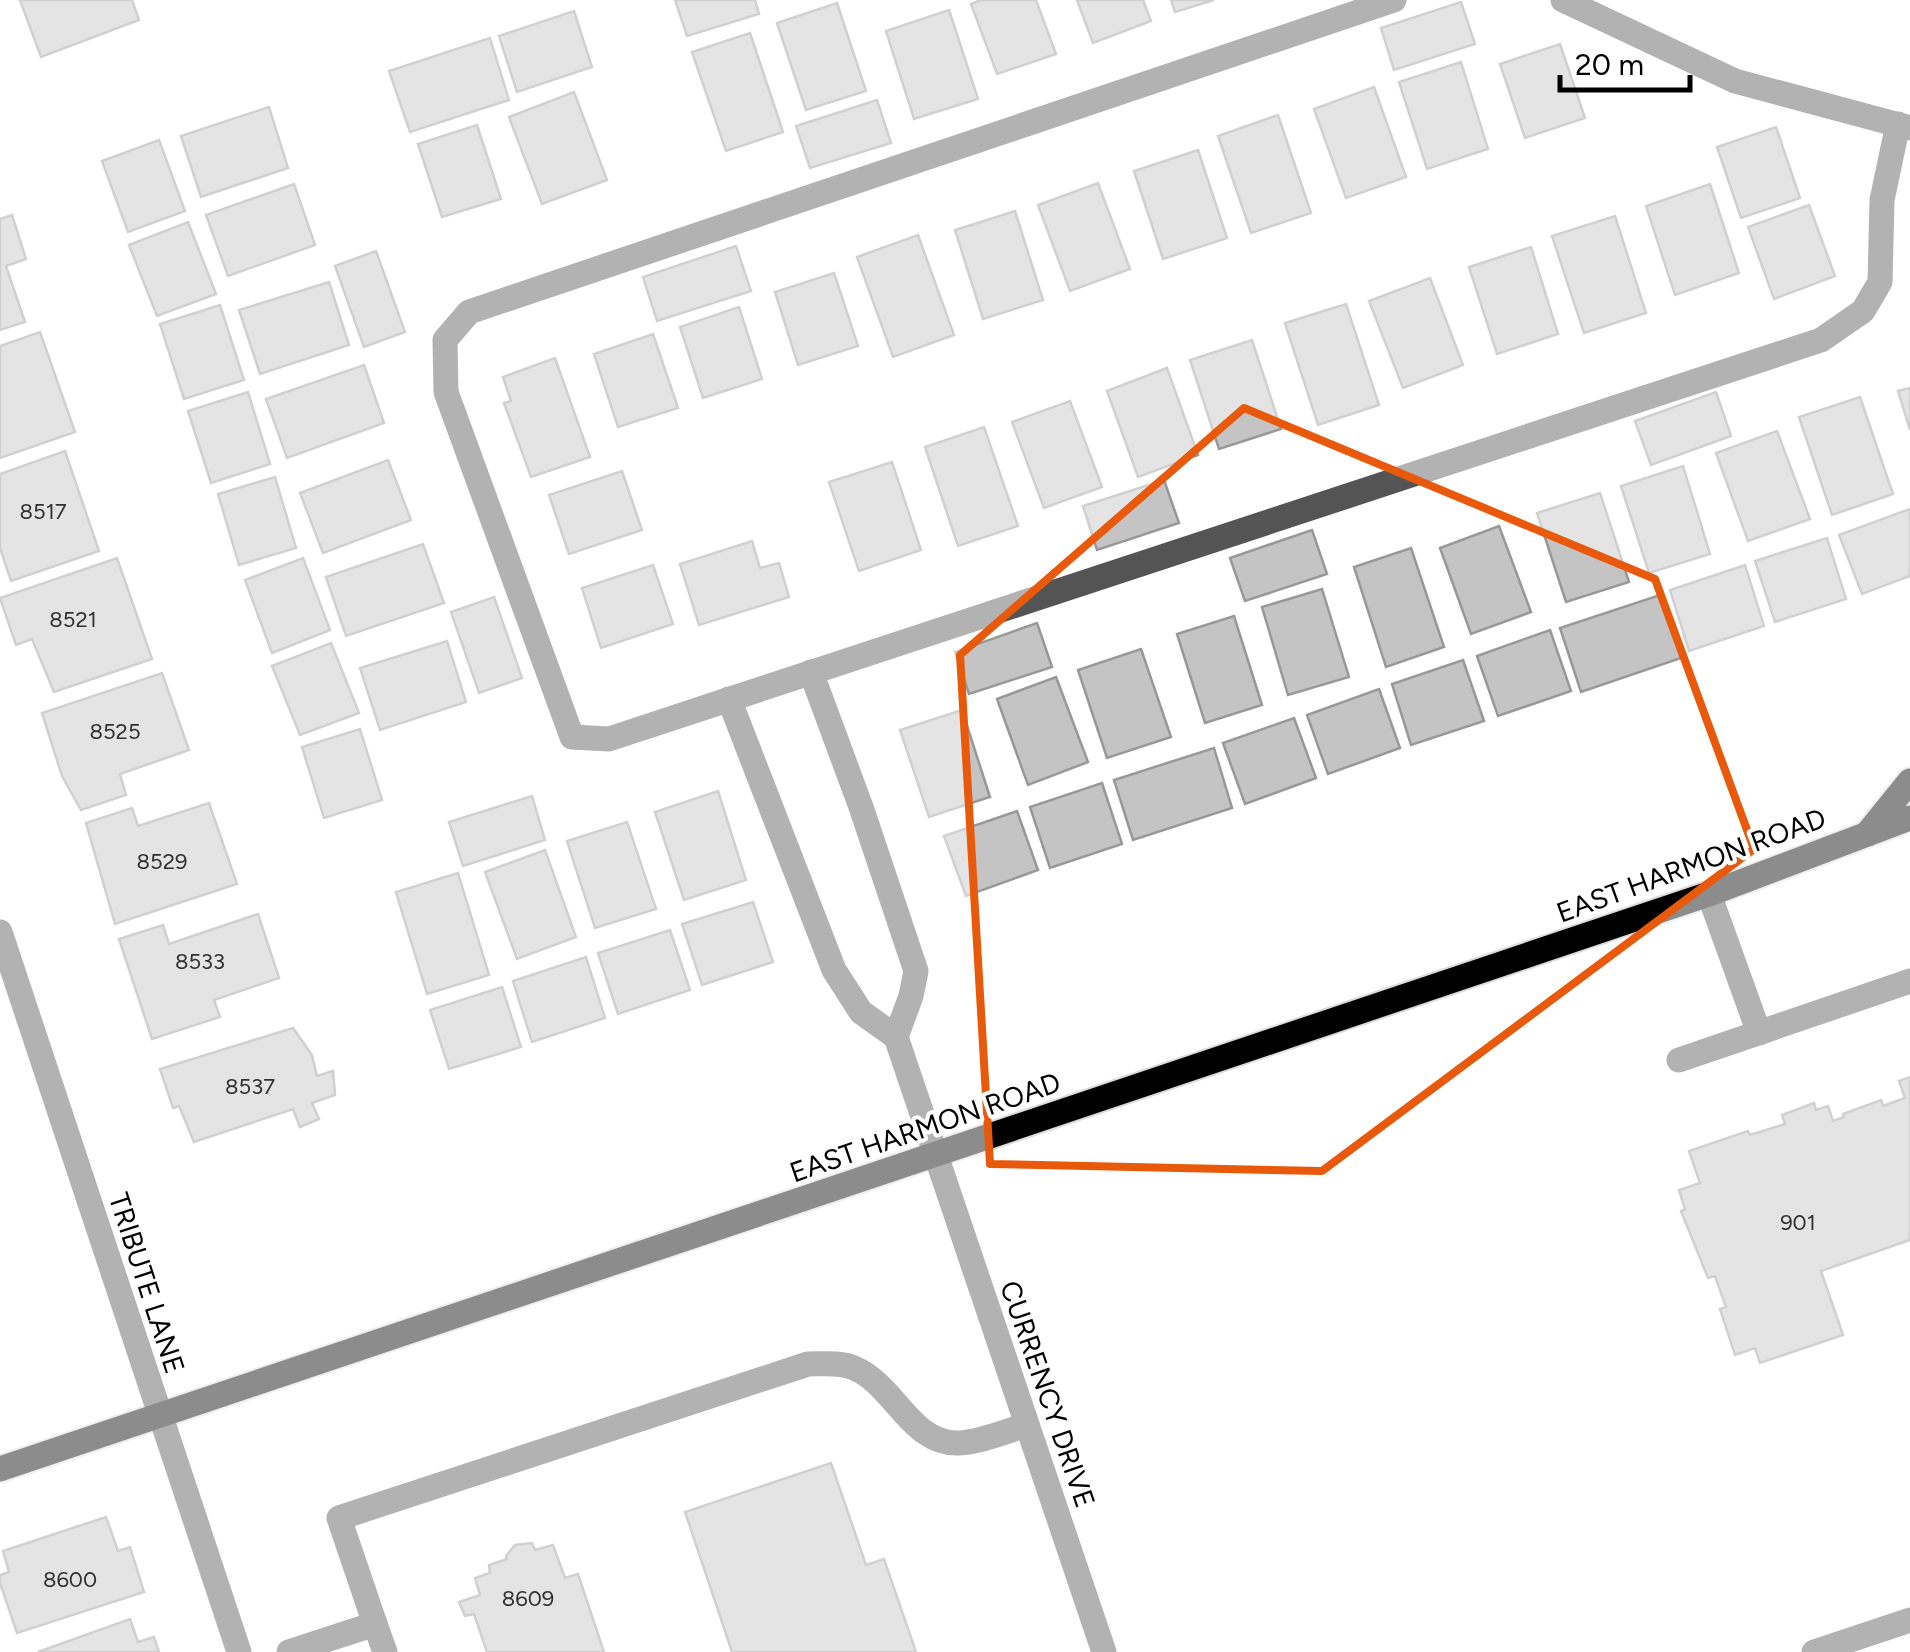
<svg xmlns="http://www.w3.org/2000/svg" width="1910" height="1652" font-family="Figtree,sans-serif">
<rect width="100%" height="100%" fill="#fff"/>
<g fill="#c4c4c4" stroke="#989898" stroke-width="2.5">
<path d="M20,0H132L139,20L41,57Z"/>
<path d="M675,0H755L759,14L687,36Z"/>
<path d="M981,0H1036L1056,54L997,74L971,4Z"/>
<path d="M1077,0H1143L1151,21L1093,43Z"/>
<path d="M1171,0H1214L1175,12Z"/>
<path d="M1461,2L1475,44L1394,70L1381,28Z"/>
<path d="M837,3L866,91L806,110L777,23Z"/>
<path d="M949,10L978,99L914,119L886,31Z"/>
<path d="M574,11L592,67L517,92L499,36Z"/>
<path d="M750,33L783,132L726,151L692,52Z"/>
<path d="M490,38L509,100L410,132L389,71Z"/>
<path d="M1560,44L1585,118L1525,138L1500,64Z"/>
<path d="M1461,62L1488,149L1427,169L1399,82Z"/>
<path d="M1374,87L1406,177L1346,198L1314,109Z"/>
<path d="M574,92L607,180L542,204L509,117Z"/>
<path d="M877,100L891,143L810,168L796,126Z"/>
<path d="M269,107L288,168L201,197L181,136Z"/>
<path d="M1278,115L1311,213L1251,233L1218,136Z"/>
<path d="M477,125L501,199L442,217L418,144Z"/>
<path d="M1776,127L1800,198L1741,218L1717,147Z"/>
<path d="M159,140L185,211L128,232L102,161Z"/>
<path d="M1198,150L1227,238L1163,259L1134,171Z"/>
<path d="M1098,183L1130,269L1070,291L1038,205Z"/>
<path d="M294,184L315,245L228,276L206,215Z"/>
<path d="M1710,184L1739,273L1675,295L1646,206Z"/>
<path d="M1809,205L1835,276L1774,299L1748,227Z"/>
<path d="M1015,211L1043,300L983,319L955,230Z"/>
<path d="M12,215L26,259L6,266L25,322L0,330V219Z"/>
<path d="M1615,216L1646,313L1584,333L1552,236Z"/>
<path d="M188,222L216,294L157,316L129,245Z"/>
<path d="M918,235L954,335L893,357L857,257Z"/>
<path d="M736,246L751,291L657,321L643,277Z"/>
<path d="M1531,247L1558,334L1497,354L1469,267Z"/>
<path d="M376,251L405,332L364,347L335,266Z"/>
<path d="M834,273L858,346L798,365L775,292Z"/>
<path d="M1430,278L1463,365L1403,388L1369,301Z"/>
<path d="M329,282L349,345L260,374L239,310Z"/>
<path d="M1346,304L1379,405L1318,425L1285,323Z"/>
<path d="M220,305L244,380L184,399L160,324Z"/>
<path d="M739,307L762,379L703,398L680,327Z"/>
<path d="M40,332L75,432L0,458V346Z"/>
<path d="M653,334L678,408L618,427L594,354Z"/>
<path d="M1252,340L1281,429L1219,449L1190,360Z"/>
<path d="M555,358L590,457L531,477L504,403L511,401L503,377Z"/>
<path d="M364,365L384,423L287,458L266,399Z"/>
<path d="M1167,368L1198,455L1138,477L1107,391Z"/>
<path d="M1910,388V430L1898,391Z"/>
<path d="M248,392L270,464L211,483L188,411Z"/>
<path d="M1716,392L1731,436L1651,465L1635,421Z"/>
<path d="M1860,397L1893,494L1832,515L1799,417Z"/>
<path d="M1070,401L1102,487L1044,508L1012,422Z"/>
<path d="M984,427L1018,526L958,546L925,447Z"/>
<path d="M1777,431L1810,519L1748,541L1716,453Z"/>
<path d="M65,451L99,551L11,581L0,548V474Z"/>
<path d="M388,460L411,520L323,553L300,493Z"/>
<path d="M892,462L921,550L859,571L829,482Z"/>
<path d="M1683,466L1710,554L1649,573L1621,486Z"/>
<path d="M622,471L642,530L569,554L549,495Z"/>
<path d="M275,477L296,548L239,565L218,494Z"/>
<path d="M1164,480L1179,523L1097,550L1083,506Z"/>
<path d="M1600,493L1629,582L1566,602L1537,513Z"/>
<path d="M1910,509V576L1862,594L1839,535Z"/>
<path d="M1499,526L1531,612L1471,634L1440,548Z"/>
<path d="M1312,530L1327,574L1245,601L1230,558Z"/>
<path d="M1827,538L1846,599L1775,622L1755,561Z"/>
<path d="M752,541L760,568L779,563L789,597L699,625L680,564Z"/>
<path d="M423,544L444,603L346,636L326,577Z"/>
<path d="M1411,548L1444,647L1386,667L1354,567Z"/>
<path d="M117,558L152,659L54,692L32,639L16,645L0,598Z"/>
<path d="M303,558L330,630L272,653L245,580Z"/>
<path d="M653,565L673,624L601,648L582,588Z"/>
<path d="M1745,565L1764,626L1689,651L1670,590Z"/>
<path d="M1322,589L1349,677L1288,695L1262,607Z"/>
<path d="M1660,595L1681,658L1581,692L1560,628Z"/>
<path d="M494,597L522,678L479,693L451,612Z"/>
<path d="M1234,616L1262,705L1205,723L1177,634Z"/>
<path d="M1037,623L1052,667L969,694L955,652Z"/>
<path d="M1550,630L1571,691L1498,716L1477,656Z"/>
<path d="M447,641L466,702L380,730L360,668Z"/>
<path d="M331,643L359,713L300,735L272,666Z"/>
<path d="M1141,649L1171,737L1107,758L1078,670Z"/>
<path d="M1463,660L1484,721L1411,745L1392,684Z"/>
<path d="M162,673L189,750L120,774L126,795L81,810L62,776L42,713Z"/>
<path d="M1056,677L1088,762L1028,785L997,699Z"/>
<path d="M1379,689L1400,748L1328,774L1307,715Z"/>
<path d="M962,710L990,797L929,817L900,730Z"/>
<path d="M1294,718L1316,778L1245,804L1223,743Z"/>
<path d="M360,729L382,800L324,818L302,747Z"/>
<path d="M1214,748L1232,808L1133,840L1114,780Z"/>
<path d="M1102,783L1122,844L1050,868L1030,807Z"/>
<path d="M718,791L746,880L684,900L655,812Z"/>
<path d="M532,796L545,840L463,866L449,822Z"/>
<path d="M209,803L237,884L115,924L86,823L132,808L138,826Z"/>
<path d="M1017,811L1038,870L966,896L944,836Z"/>
<path d="M627,822L656,909L595,928L567,841Z"/>
<path d="M545,850L576,937L517,959L485,872Z"/>
<path d="M458,873L489,975L427,994L396,892Z"/>
<path d="M753,902L773,962L702,985L682,924Z"/>
<path d="M258,914L279,978L214,1000L220,1017L152,1039L119,939L163,925L169,944Z"/>
<path d="M670,930L690,990L618,1014L598,953Z"/>
<path d="M586,957L605,1018L532,1042L513,981Z"/>
<path d="M502,987L521,1047L449,1069L430,1010Z"/>
<path d="M293,1028L312,1055L317,1076L333,1071L335,1095L312,1103L319,1119L300,1127L293,1109L194,1142L179,1106L173,1108L160,1069Z"/>
<path d="M1910,1077V1240L1821,1271L1843,1335L1760,1363L1755,1348L1735,1355L1720,1309L1726,1307L1715,1276L1708,1278L1681,1211L1685,1209L1679,1190L1700,1183L1689,1151L1748,1131L1750,1135L1785,1124L1782,1115L1814,1103L1816,1110L1828,1106L1833,1121L1844,1117L1843,1114L1881,1100L1883,1106L1905,1098L1899,1081Z"/>
<path d="M831,1463L866,1565L884,1559L916,1652H732L685,1512Z"/>
<path d="M106,1517L118,1551L130,1547L144,1592L17,1633L0,1583V1575L9,1572L3,1551Z"/>
<path d="M532,1543L535,1550L553,1545L565,1578L578,1574L604,1652H487L474,1614L465,1616L459,1602L480,1595L475,1578L490,1573L489,1565L507,1559L506,1556L515,1545Z"/>
<path d="M130,1619L138,1642L154,1637L159,1652H38Z"/>
</g>
<g fill="none" stroke-linecap="round" stroke-linejoin="round">
<defs>
<g id="major">
<path d="M1867,834L1910,781"/>
<path d="M0,1469L1709,894L1910,818"/>
</g>
</defs>
<use href="#major" stroke="#dbdbdb" stroke-width="29"/>
<g stroke="#545454" stroke-width="25">
<path d="M1394,0L469,312L445,340L446,392L572,737L609,739L1821,340L1863,311L1880,282L1882,200L1898,124"/>
<path d="M1563,0L1735,81L1910,128"/>
<path d="M811,672L861,807L916,971L911,996L896,1037"/>
<path d="M729,699L834,970L861,1012L896,1037L1104,1652"/>
<path d="M1709,894L1759,1033"/>
<path d="M0,932L239,1652"/>
<path d="M1679,1060L1910,981"/>
<path d="M375,1624L339,1518L808,1364C823,1364 841,1362 854,1368C895,1385 911,1445 959,1443C981,1442 1006,1431 1027,1425"/>
<path d="M289,1652L375,1624L385,1652"/>
<path d="M1814,1652L1910,1620"/>
</g>
<use href="#major" stroke="#000" stroke-width="25"/>
</g>
<path d="M0 0H1910V1652H0ZM1244,408L1655,579L1754,849L1322,1171L990,1164L960,655Z" fill="#fff" fill-opacity=".55" fill-rule="evenodd"/>
<path fill="none" stroke="#e8590c" stroke-width="8" stroke-linejoin="round" d="M1244,408L1655,579L1754,849L1322,1171L990,1164L960,655Z"/>
<g text-anchor="middle" stroke-width="8" stroke-linejoin="round" paint-order="stroke">
<g font-size="22" fill="#313131">
<text x="43" y="519">8517</text>
<text x="73" y="627">8521</text>
<text x="115" y="739">8525</text>
<text x="162" y="869">8529</text>
<text x="200" y="969">8533</text>
<text x="250" y="1094">8537</text>
<text x="1798" y="1230">901</text>
<text x="70" y="1587">8600</text>
<text x="528" y="1606">8609</text>
</g>
<g font-size="28" fill="#000" stroke="#fff">
<text transform="translate(1691 865) rotate(-20)" y="10">EAST HARMON ROAD</text>
<text transform="translate(925 1127) rotate(-19)" y="10">EAST HARMON ROAD</text>
<text transform="translate(147 1283) rotate(72)" y="10">TRIBUTE LANE</text>
<text transform="translate(1048 1394) rotate(71)" y="10">CURRENCY DRIVE</text>
</g>
</g>
<path d="M1560 75v15h130v-15" fill="none" stroke="#000000" stroke-width="5"/>
<text x="1575" y="75" font-size="30" fill="#000000" stroke="#ffffff" stroke-width="8" paint-order="stroke">20 m</text>
</svg>
